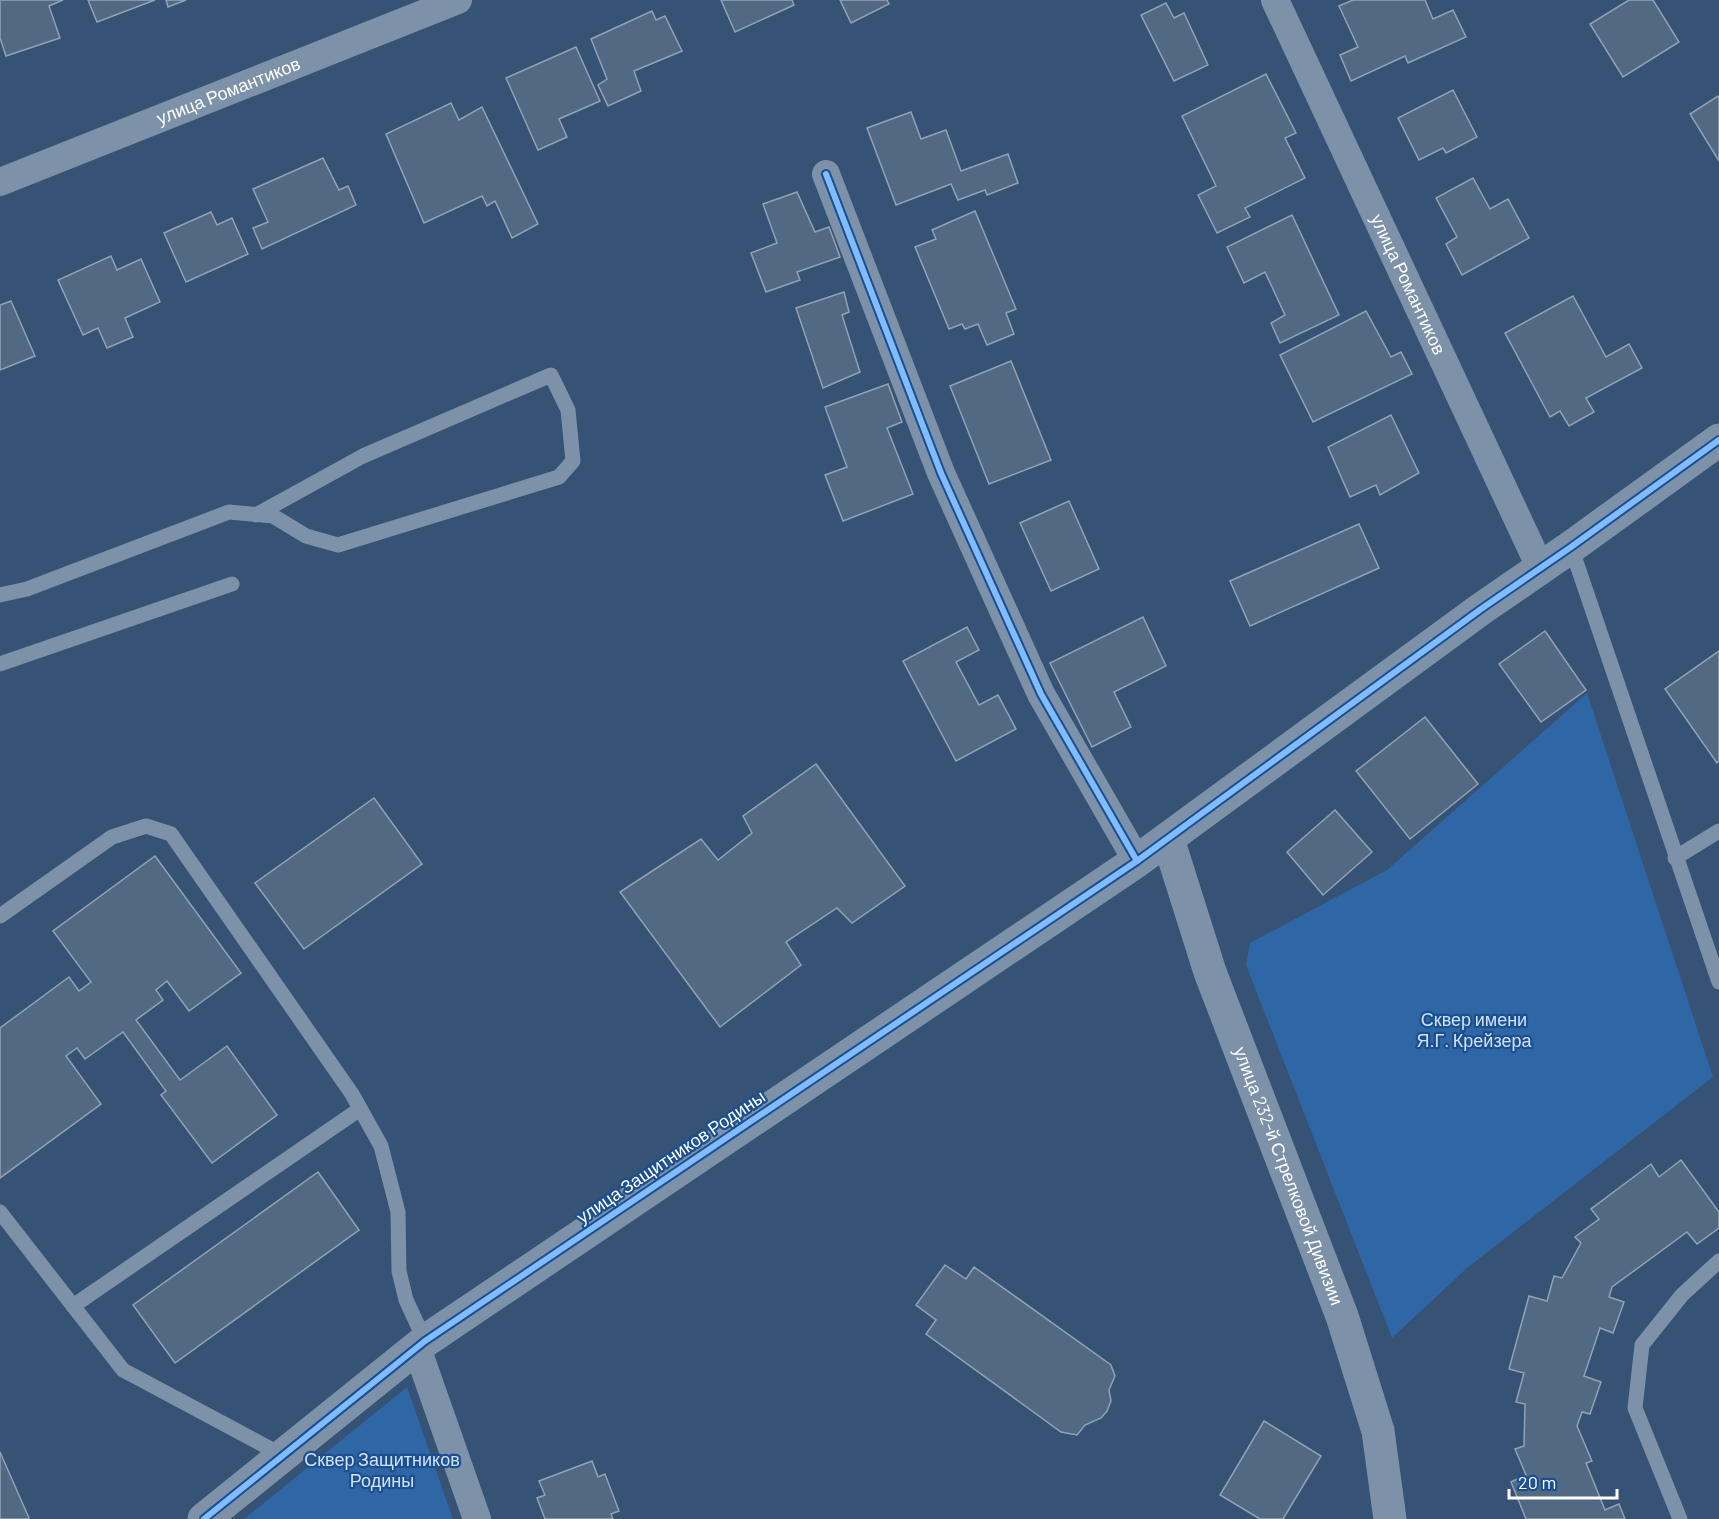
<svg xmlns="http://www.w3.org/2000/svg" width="1719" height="1519" font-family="Barlow,sans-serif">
<rect width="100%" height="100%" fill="#365274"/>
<g fill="#2f66a5">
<path d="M1587,693L1713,1077L1467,1268L1392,1338L1246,965L1250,943L1387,870Z"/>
<path d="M407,1387L453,1519H244Z"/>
</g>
<g fill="#526984" stroke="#92a2b6" stroke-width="1.5">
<path d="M0,0H63L49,6L60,38L6,56L0,38Z"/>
<path d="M88,0H155L97,22Z"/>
<path d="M166,0H186L168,7Z"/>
<path d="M721,0H792L794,5L735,32Z"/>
<path d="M840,0H887L889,4L851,23Z"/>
<path d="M1353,0H1425L1433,19L1453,10L1466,37L1408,63L1405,56L1351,81L1340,55L1358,47L1339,6Z"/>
<path d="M1629,0H1653L1679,42L1623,77L1590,24Z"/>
<path d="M1166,3L1174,18L1184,13L1208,65L1174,81L1141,15Z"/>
<path d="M652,11L656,20L665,16L682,51L634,71L641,91L608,106L598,85L607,79L591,39Z"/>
<path d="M576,47L600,101L559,119L567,137L538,150L506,78Z"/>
<path d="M1266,74L1296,133L1285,138L1305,178L1245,208L1250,217L1217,233L1198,195L1216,186L1182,116Z"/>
<path d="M1453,90L1477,137L1446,153L1443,148L1419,160L1398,118Z"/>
<path d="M1718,96L1719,98V161L1690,114Z"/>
<path d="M451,103L459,120L482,107L538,224L512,238L495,201L487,206L482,196L424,223L386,134Z"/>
<path d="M911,112L921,139L946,130L961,171L1008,154L1018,183L987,195L985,190L958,200L951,184L896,205L867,128Z"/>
<path d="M323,158L339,190L348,186L356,205L262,249L253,228L268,222L253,189Z"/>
<path d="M1473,178L1490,209L1508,199L1529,238L1462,275L1446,244L1457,237L1436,198Z"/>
<path d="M797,192L815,232L829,227L840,257L797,272L800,280L766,292L751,253L777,243L763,204Z"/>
<path d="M975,211L1016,309L1006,313L1014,334L987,345L978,324L965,329L962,324L949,329L915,247L936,239L932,230Z"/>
<path d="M211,212L217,225L232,218L248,254L186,282L164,233Z"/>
<path d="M1292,215L1339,315L1280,343L1271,323L1285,315L1265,272L1244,283L1227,247Z"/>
<path d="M111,256L117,270L141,259L160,302L125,318L133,337L107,348L98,328L83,335L58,280Z"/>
<path d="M844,292L849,312L842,315L860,372L823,388L796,308Z"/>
<path d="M1573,296L1606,357L1629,344L1642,368L1586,398L1594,412L1569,426L1560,411L1550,417L1505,333Z"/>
<path d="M11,301L35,356L0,370V305Z"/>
<path d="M1366,311L1391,357L1401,352L1412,374L1313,422L1280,355Z"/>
<path d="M1011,361L1051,460L989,484L950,386Z"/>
<path d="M888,384L902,422L887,428L913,494L843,521L825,475L847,467L825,407Z"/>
<path d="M1391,415L1419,473L1380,495L1376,485L1350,497L1328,447Z"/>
<path d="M1069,501L1099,569L1051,591L1020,523Z"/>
<path d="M1359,524L1379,568L1250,626L1230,581Z"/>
<path d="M1143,617L1166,666L1114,692L1131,727L1092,747L1050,663Z"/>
<path d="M967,627L979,650L956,662L979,705L998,695L1016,729L956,761L903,661Z"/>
<path d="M1545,631L1586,690L1541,722L1499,664Z"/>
<path d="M1719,651V761L1717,763L1665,689Z"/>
<path d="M1425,717L1478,784L1410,839L1356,771Z"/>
<path d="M816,764L905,886L852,923L837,908L786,942L801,965L720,1027L620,892L701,839L718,860L752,833L743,816Z"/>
<path d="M374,798L422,864L304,949L255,883Z"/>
<path d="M1335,810L1372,852L1323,895L1287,852Z"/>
<path d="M155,856L241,973L189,1011L167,981L156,990L163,1000L136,1020L180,1080L227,1046L277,1115L212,1163L161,1095L166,1091L123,1032L85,1059L77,1048L66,1056L101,1104L0,1178V1028L69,977L79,991L91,982L53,931Z"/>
<path d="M1681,1160L1719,1212V1228L1697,1244L1687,1232L1612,1287L1609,1297L1624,1302L1613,1333L1600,1328L1584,1376L1601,1382L1590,1414L1582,1412L1577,1426L1592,1461L1586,1463L1605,1510L1619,1504L1625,1519H1526L1511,1482L1526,1475L1515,1449L1524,1446L1525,1404L1516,1402L1524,1373L1509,1369L1529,1296L1547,1301L1554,1276L1562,1278L1581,1243L1575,1237L1599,1219L1591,1209L1651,1164L1659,1177Z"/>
<path d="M318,1172L359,1230L175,1363L133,1305Z"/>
<path d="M945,1265L966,1279L974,1267L1111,1365L1115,1376L1109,1390L1111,1401L1107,1411L1101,1418L1085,1425L1077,1435L1061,1432L926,1334L936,1320L916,1305Z"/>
<path d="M1264,1421L1321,1456L1283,1519H1260L1220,1495Z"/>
<path d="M0,1452L29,1518L28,1519H0Z"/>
<path d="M592,1461L598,1477L605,1474L619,1511L611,1514L613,1519H545L537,1498L545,1495L539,1481Z"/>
</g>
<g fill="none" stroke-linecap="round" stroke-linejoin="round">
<g stroke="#7d92a8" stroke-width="15">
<path d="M1571,547L1719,982"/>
<path d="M0,595L27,589L229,512L273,516L306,536L338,545L559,477L573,461L568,410L551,375L363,456L256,515"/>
<path d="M0,664L232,584"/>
<path d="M1675,858L1719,831"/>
<path d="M0,916L112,837L146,826L171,834L352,1094L381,1146L398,1212L399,1271L406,1300L425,1341"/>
<path d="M0,1212L123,1370L282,1455"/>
<path d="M73,1306L360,1109"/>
<path d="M1680,1519L1635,1408L1642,1345L1682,1295L1719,1261"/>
</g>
<g stroke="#7d92a8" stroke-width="28">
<path id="s1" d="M1275,0L1540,567"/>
<path d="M826,174L941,473L1041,694L1137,861"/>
<path id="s2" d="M0,182L458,0"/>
<path d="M417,1348L477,1519"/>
</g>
<g stroke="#7d92a8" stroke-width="33">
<path id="s3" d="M1168,839L1210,972L1342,1316L1378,1431L1390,1519"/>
<path d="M204,1519L425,1341L1137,861L1481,609L1571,547L1719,440"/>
</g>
<defs>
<g id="cycleway">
<path d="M826,174L941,473L1041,694L1137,861"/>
<path d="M204,1519L425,1341L1137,861L1481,609L1571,547L1719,440"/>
</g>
</defs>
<use href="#cycleway" stroke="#1b4f8f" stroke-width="10"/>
<use href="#cycleway" stroke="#80bcff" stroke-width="6"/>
</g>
<g text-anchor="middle" stroke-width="4.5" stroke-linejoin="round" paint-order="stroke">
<g font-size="18" fill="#fff" stroke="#1b4f8f">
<text dy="6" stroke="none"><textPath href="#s2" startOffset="246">улица Романтиков</textPath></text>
<text dy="6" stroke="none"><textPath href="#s1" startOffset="314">улица Романтиков</textPath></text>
<text transform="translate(671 1157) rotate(-34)" y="6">улица Защитников Родины</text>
<text dy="6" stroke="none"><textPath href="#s3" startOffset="358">улица 232-й Стрелковой Дивизии</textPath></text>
</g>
<g font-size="18" fill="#cfe3fa" stroke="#1b4f8f">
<text x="1474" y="1026">Сквер имени<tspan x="1474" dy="21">Я.Г. Крейзера</tspan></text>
<text x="382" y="1466">Сквер Защитников<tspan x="382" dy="21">Родины</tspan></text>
</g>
</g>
<path d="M1509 1489v9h108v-9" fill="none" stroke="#ffffff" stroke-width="3"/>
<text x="1518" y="1489" font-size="18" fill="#ffffff" stroke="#1b4f8f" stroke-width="4.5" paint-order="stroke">20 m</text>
</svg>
